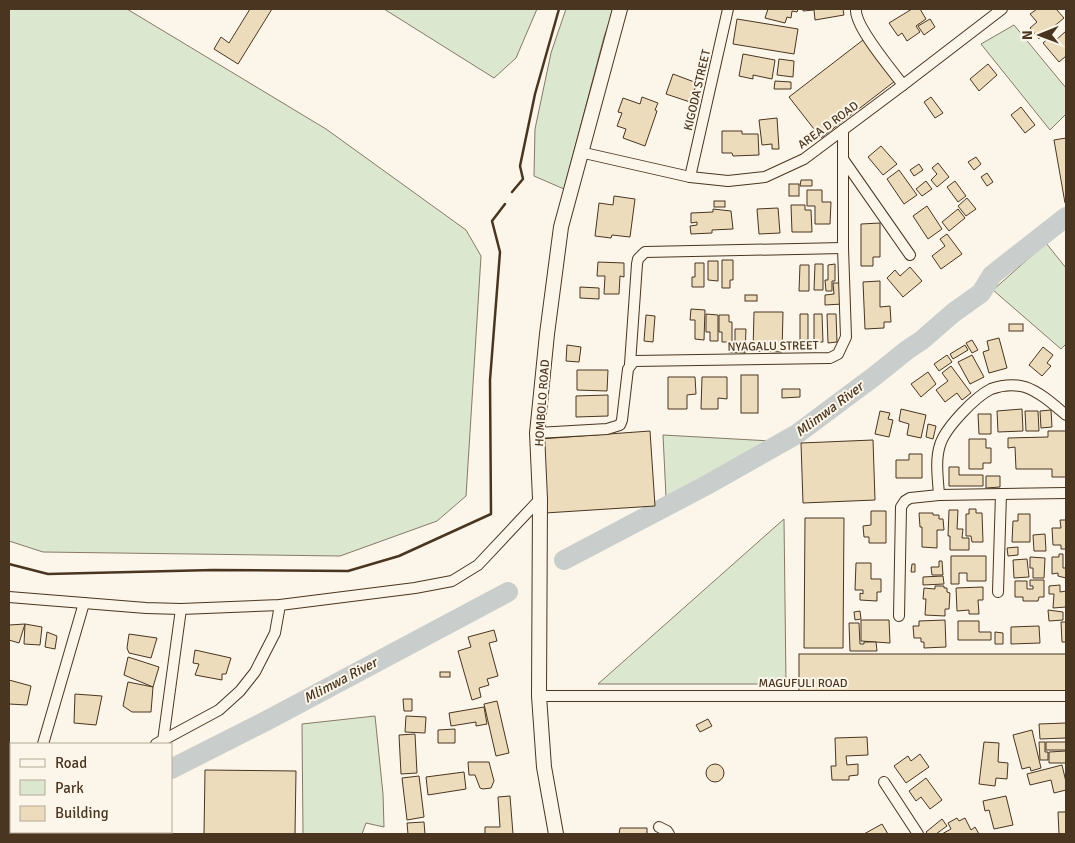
<svg xmlns="http://www.w3.org/2000/svg" width="1075" height="843" font-family="Signika,sans-serif">
<rect width="100%" height="100%" fill="#fbf6e9"/>
<g fill="#dce7d0" stroke="#887966">
<path d="M9,9H127L326,129L466,230L481,256L466,496L437,521L340,556L43,552L9,541Z"/>
<path d="M384,9H537L516,58L494,78Z"/>
<path d="M566,9H614L604,37L564,189L534,176L535,129L551,53Z"/>
<path d="M1014,25L1066,88V114L1050,130L981,44Z"/>
<path d="M1046,243L1066,268V344L1061,349L993,290Z"/>
<path d="M663,435L771,441L666,497Z"/>
<path d="M784,519L786,684H598Z"/>
<path d="M375,716L383,794L384,827L366,823L362,834H303L302,724Z"/>
</g>
<g fill="none" stroke-linecap="round" stroke-linejoin="round">
<g stroke="#c9cecd" stroke-width="20">
<path d="M564,560L705,486L797,434L876,375L907,350L922,340L953,313L981,293L992,275L1066,217"/>
<path d="M171,769L266,721L508,592"/>
<path d="M9,831L11,830"/>
</g>
</g>
<g fill="#ecdcbc" stroke="#4a3520">
<path d="M250,9H272L238,64L214,49L221,37L229,43Z"/>
<path d="M768,9H798L797,12L792,11L791,18L787,17L785,23L765,18Z"/>
<path d="M803,9H843L844,15L815,20L814,10L803,11Z"/>
<path d="M912,9H920L926,19L916,26L920,32L907,41L902,33L898,36L889,23Z"/>
<path d="M1037,9H1056L1064,18L1039,39L1030,28L1037,22L1030,14Z"/>
<path d="M737,19L798,29L794,54L733,44Z"/>
<path d="M930,19L935,27L924,35L918,26Z"/>
<path d="M1066,31V56L1059,62L1043,43L1052,35L1056,40Z"/>
<path d="M863,40L895,81L821,138L789,97Z"/>
<path d="M743,54L775,60L772,79L753,75V79L739,76Z"/>
<path d="M779,59L794,61L793,77L777,75Z"/>
<path d="M988,64L997,75L979,91L970,79Z"/>
<path d="M673,74L697,83L690,102L666,94Z"/>
<path d="M775,81L791,82V89H774Z"/>
<path d="M642,97L658,103L655,110L657,111L645,146L623,138L626,129L617,126L622,113L618,112L623,98L640,104Z"/>
<path d="M931,97L943,113L935,118L924,102Z"/>
<path d="M1021,107L1035,125L1025,133L1011,115Z"/>
<path d="M777,118L779,149H772V144L762,145L759,120Z"/>
<path d="M722,131H742V134H758L759,155L733,156L732,153H722Z"/>
<path d="M1066,138V203H1065L1054,140Z"/>
<path d="M881,146L897,164L883,175L868,157Z"/>
<path d="M976,157L981,164L974,170L968,162Z"/>
<path d="M938,163L949,177L937,187L931,180L937,174L932,168Z"/>
<path d="M919,164L923,170L914,176L910,170Z"/>
<path d="M899,170L917,195L904,204L887,179Z"/>
<path d="M987,173L993,182L987,186L981,177Z"/>
<path d="M801,180H812V186H800Z"/>
<path d="M926,181L932,189L922,196L916,189Z"/>
<path d="M955,181L966,196L958,202L947,187Z"/>
<rect x="789" y="184" width="10" height="12"/>
<path d="M807,190H822V202H831L830,224H815V206H807Z"/>
<path d="M614,196L635,199L630,237L612,235L611,238L595,236L599,203L613,205Z"/>
<path d="M967,198L976,209L966,216L958,206Z"/>
<rect x="714" y="201" width="11" height="6"/>
<path d="M791,205H805V210H811L812,232H792Z"/>
<path d="M927,206L942,229L928,239L913,216Z"/>
<path d="M778,208L780,233L759,234L757,209Z"/>
<path d="M713,209L731,211L733,229L712,230V233L691,234L690,226L697,225V222L691,223V213L713,212Z"/>
<path d="M958,209L965,218L949,231L942,222Z"/>
<path d="M880,223V257H873V266H861V224Z"/>
<path d="M947,234L962,254L941,269L932,256L945,246L940,239Z"/>
<path d="M722,260H733V280H730V288H722Z"/>
<path d="M708,261H718V281L708,280Z"/>
<path d="M598,262L624,263V277L620,276L619,294H604L605,276H597Z"/>
<path d="M695,263H704V287H692V277H695Z"/>
<path d="M815,264H823V290H814Z"/>
<path d="M835,264V281H832V291H826L825,280H828V265Z"/>
<path d="M800,265H809V291H799Z"/>
<path d="M910,267L922,281L903,297L887,278L895,270L900,276Z"/>
<path d="M880,281V307L890,306L891,322H884V328L865,329L863,282Z"/>
<path d="M833,283H842L843,304L825,305V295L834,294Z"/>
<path d="M580,287L599,288V299L580,298Z"/>
<rect x="745" y="295" width="12" height="6"/>
<path d="M691,309L705,310L704,340L695,339V320H690Z"/>
<path d="M754,312H783L782,352L753,351Z"/>
<path d="M706,314L718,315V341H710V332H706Z"/>
<path d="M800,314H808V340L800,341Z"/>
<path d="M814,314H822L823,342H814Z"/>
<path d="M827,314H836L837,342L828,343Z"/>
<path d="M646,315L655,316L653,342L644,341Z"/>
<path d="M719,315H729V322H732V342H722V332H719Z"/>
<rect x="1009" y="324" width="14" height="7"/>
<path d="M735,329H746L745,353L728,352V346H735Z"/>
<path d="M999,338L1007,368L989,373L983,352L989,350L987,341Z"/>
<path d="M972,340L978,350L972,353L966,343Z"/>
<path d="M567,345L581,347L579,362L566,361Z"/>
<path d="M965,345L968,350L953,359L950,354Z"/>
<path d="M1043,347L1053,355L1047,363L1051,366L1042,376L1029,365Z"/>
<path d="M947,355L952,362L939,371L934,364Z"/>
<path d="M972,355L984,377L970,384L958,362Z"/>
<path d="M951,366L971,393L962,400L957,393L945,402L936,390L948,381L942,373Z"/>
<path d="M577,370H608L607,391L577,390Z"/>
<path d="M928,372L936,384L921,397L911,384Z"/>
<rect x="741" y="375" width="17" height="38"/>
<path d="M668,377H695L696,394L687,395V409H668Z"/>
<path d="M702,377H727V399L718,398V409H701Z"/>
<path d="M782,389H800V397L782,398Z"/>
<path d="M608,395V416L576,417V396Z"/>
<path d="M901,409L926,415L921,438L907,435L909,424L899,421Z"/>
<path d="M1022,409L1023,431L998,432L997,411Z"/>
<path d="M1051,410L1052,427L1041,428L1040,411Z"/>
<path d="M880,411L890,413L888,419L893,420L889,437L875,434Z"/>
<path d="M1025,411H1038L1039,431H1026Z"/>
<path d="M978,414H991V434H979Z"/>
<path d="M928,424L936,426L933,439L926,437Z"/>
<path d="M650,431L655,506L545,513L540,439Z"/>
<path d="M1048,431H1066V477H1052V469H1016L1015,447L1008,448V438L1048,437Z"/>
<path d="M969,439H986V448H991V463H983V469H969Z"/>
<path d="M873,440L875,500L803,503L801,443Z"/>
<path d="M909,454H922V478H896V460H909Z"/>
<path d="M949,467H959V475H983V486H949Z"/>
<path d="M986,476H1000V487L986,488Z"/>
<path d="M969,509H976V513H982L983,542H972L971,536H966V514H969Z"/>
<path d="M949,510H958L957,529H963L962,538H969V550H950V536H948Z"/>
<path d="M871,511H886V543H869V537H864L863,526L871,525Z"/>
<path d="M919,513H933V515H939V519H943L944,530H937V548L922,547V527H920Z"/>
<path d="M1018,514H1030V542H1012L1013,521H1018Z"/>
<path d="M805,518H844L843,648H804Z"/>
<path d="M1060,520H1066V549H1061V545H1053L1052,528H1061Z"/>
<path d="M1045,534L1046,551H1034L1033,535Z"/>
<path d="M1018,547V555L1008,556L1007,548Z"/>
<path d="M1059,554H1063V568H1066V578L1058,576V573L1052,574V557H1059Z"/>
<path d="M951,556H986V581H967V573H959V584H951Z"/>
<path d="M1030,557L1045,558L1044,578H1033V568H1030Z"/>
<path d="M1027,559L1029,577L1014,578L1013,560Z"/>
<path d="M939,561H942L943,575H932L931,567H939Z"/>
<path d="M856,563H871V579H881V592H877V601L860,600V593L863,594V590H855Z"/>
<path d="M912,564H915V572H911Z"/>
<path d="M943,576L944,584L923,585V577Z"/>
<path d="M1030,580H1044V597H1039L1038,601H1023V597H1015V581H1027V589H1033V586H1030Z"/>
<path d="M1060,585V592L1066,591V607L1053,608L1054,594H1049V586Z"/>
<path d="M935,586H944V588H947V592L950,593L949,609H945V616L925,615L926,599H923L924,588L935,589Z"/>
<path d="M983,587V600H978L979,614H969V610L957,611L956,588Z"/>
<path d="M1048,610L1063,612V620L1049,621Z"/>
<path d="M860,611L861,619L855,620L854,612Z"/>
<path d="M861,620H889L890,643L861,641Z"/>
<path d="M945,620L946,647L924,648V642H921V638H914L913,626H919V621Z"/>
<path d="M958,621H979V632H991V640H958Z"/>
<path d="M1061,622H1066V642H1062Z"/>
<path d="M849,623H859L860,644H864V642H876L877,651H850Z"/>
<path d="M25,624L19,643L9,640V625Z"/>
<path d="M25,624L42,627L40,645L24,644Z"/>
<path d="M1039,626L1040,643L1011,644V627Z"/>
<path d="M494,630L497,641L489,643L498,676L487,679L489,685L479,688L481,697L472,700L458,651L471,647L468,637Z"/>
<path d="M47,632L57,636L55,649L45,647Z"/>
<path d="M995,632L1003,633V644H995Z"/>
<path d="M129,634L157,638L151,658L129,653L127,648Z"/>
<path d="M195,650L231,658L226,674H222V680L195,675L199,664L193,663Z"/>
<rect x="799" y="654" width="267" height="42"/>
<path d="M128,657L159,667L153,687L124,675Z"/>
<rect x="440" y="672" width="10" height="5"/>
<path d="M9,680L31,686L27,705L9,704Z"/>
<path d="M128,682L153,687L151,712H132L123,706Z"/>
<path d="M75,694L102,696L96,725L74,723Z"/>
<path d="M403,699H412V711H404Z"/>
<path d="M497,701L509,753L496,756L484,704Z"/>
<path d="M484,707L487,724L476,726V722L451,726L449,713Z"/>
<path d="M406,716L426,717L425,733L405,732Z"/>
<path d="M708,719L712,726L700,732L696,725Z"/>
<path d="M1066,723V738L1040,739L1039,724Z"/>
<path d="M455,729V743H438V730Z"/>
<path d="M1032,730L1041,768L1031,771L1030,767L1022,769L1013,735Z"/>
<path d="M415,734L417,773L401,774L399,735Z"/>
<path d="M867,737L868,755L846,756L847,765L858,764V775L849,776V780H832L831,766H836L835,738Z"/>
<path d="M984,742L999,743L998,762L1008,763L1007,779L996,778L995,786L979,784Z"/>
<path d="M1039,742H1045V752H1048V760H1040Z"/>
<rect x="1046" y="742" width="20" height="8"/>
<path d="M1066,751V763H1049V752Z"/>
<path d="M920,754L929,767L906,783L894,766L908,756L911,761Z"/>
<path d="M468,762H489L494,781L491,788L483,789L480,788L475,775H469Z"/>
<circle cx="715" cy="773" r="9"/>
<path d="M1062,765L1066,782V790L1054,793L1051,780L1030,785L1027,774Z"/>
<path d="M205,770L296,771L295,834H204Z"/>
<path d="M464,772L466,789L428,795L426,777Z"/>
<path d="M419,776L424,817L407,820L402,778Z"/>
<path d="M926,778L942,800L930,809L921,797L916,801L909,791Z"/>
<path d="M510,796L513,834H485V827H500L498,797Z"/>
<path d="M1006,796L1013,825L994,829L989,810L985,811L983,801Z"/>
<path d="M1058,812H1066V834H1059Z"/>
<path d="M957,818L959,821L965,818L971,830L975,827L979,834H942L951,829L948,823Z"/>
<path d="M942,819L947,826L936,834H928L926,832Z"/>
<path d="M424,822L425,834H408L407,823Z"/>
<path d="M882,824L888,834H864Z"/>
<path d="M620,828H647V834H619Z"/>
</g>
<g fill="none" stroke-linecap="round" stroke-linejoin="round">
<defs>
<g id="street">
<path d="M856,9C854,26 892,70 903,85"/>
<path d="M580,152L690,177L728,181L765,177L804,159L903,85L1002,9"/>
<path d="M843,159L910,255"/>
<path d="M690,177L728,9"/>
<path d="M630,364L637,264L638,259L645,252L843,248"/>
<path d="M537,433L607,429L620,425L622,420L628,369L634,361L830,358L838,354L846,337L843,248V130"/>
<path d="M939,495C938,479 935,460 940,445C945,428 975,397 991,389C1002,385 1014,384 1025,387C1040,392 1054,405 1066,415"/>
<path d="M998,592L1001,494"/>
<path d="M9,597L146,608L181,609L280,605L415,588L452,581L478,565L540,499"/>
<path d="M899,616L901,507L905,501L910,498L939,495L1066,493"/>
<path d="M539,696H1066"/>
<path d="M163,741L181,609"/>
<path d="M43,744L84,603"/>
<path d="M156,744L219,710L240,691L255,672L275,633L280,605"/>
<path d="M884,782L918,834"/>
<path d="M9,796L11,795"/>
<path d="M659,827L667,831L669,834"/>
</g>
<path id="secondary" d="M556,834L544,767L539,696L540,499L537,433L547,334L561,227L620,9"/>
</defs>
<use href="#street" stroke="#4a3520" stroke-width="12"/>
<use href="#secondary" stroke="#4a3520" stroke-width="16"/>
<use href="#street" stroke="#fbf6e9" stroke-width="10"/>
<use href="#secondary" stroke="#fbf6e9" stroke-width="14"/>
<g stroke="#4a3520" stroke-width="2.5">
<path d="M512,192L523,179L520,166L535,94L559,9"/>
<path d="M9,564L48,574L213,570L348,571L399,556L491,514L490,380L500,252L492,221L505,204"/>
</g>
</g>
<g text-anchor="middle" stroke-width="4" stroke-linejoin="round" paint-order="stroke">
<g font-size="12" fill="#4a3520" stroke="#fbf6e9">
<text transform="translate(697 90) rotate(-77)" y="4">KIGODA STREET</text>
<text transform="translate(828 125) rotate(-36)" y="4">AREA D ROAD</text>
<text transform="translate(773 346) rotate(-1)" y="4">NYAGALU STREET</text>
<text transform="translate(542 403) rotate(-86)" y="4">HOMBOLO ROAD</text>
<text x="803" y="687">MAGUFULI ROAD</text>
</g>
<g font-size="14" font-style="italic" fill="#4a3520" stroke="#fbf6e9">
<text transform="translate(829 409) rotate(-37)" y="5">Mlimwa River</text>
<text transform="translate(340 680) rotate(-28)" y="5">Mlimwa River</text>
</g>
</g>
<rect width="1075" height="843" fill="none" stroke="#4a3520" stroke-width="20"/>
<rect x="10" y="743" width="162" height="90" fill="#fbf6e9" stroke="#b4a999"/>
<rect x="20" y="759" width="25" height="8" fill="#fbf6e9" stroke="#b4a999"/>
<text x="55" y="768" font-size="15" fill="#4a3520">Road</text>
<rect x="20" y="780" width="25" height="15" fill="#dce7d0" stroke="#b4a999"/>
<text x="55" y="793" font-size="15" fill="#4a3520">Park</text>
<rect x="20" y="806" width="25" height="15" fill="#ecdcbc" stroke="#b4a999"/>
<text x="55" y="818" font-size="15" fill="#4a3520">Building</text>
<g transform="translate(1040 35) rotate(269)" stroke="#fbf6e9" stroke-width="4" paint-order="stroke">
<path d="M0-4L9 19L0 12L-9 19Z" fill="#4a3520"/>
<text y="-8" font-size="14" font-weight="bold" text-anchor="middle" fill="#4a3520">N</text>
</g>
</svg>
